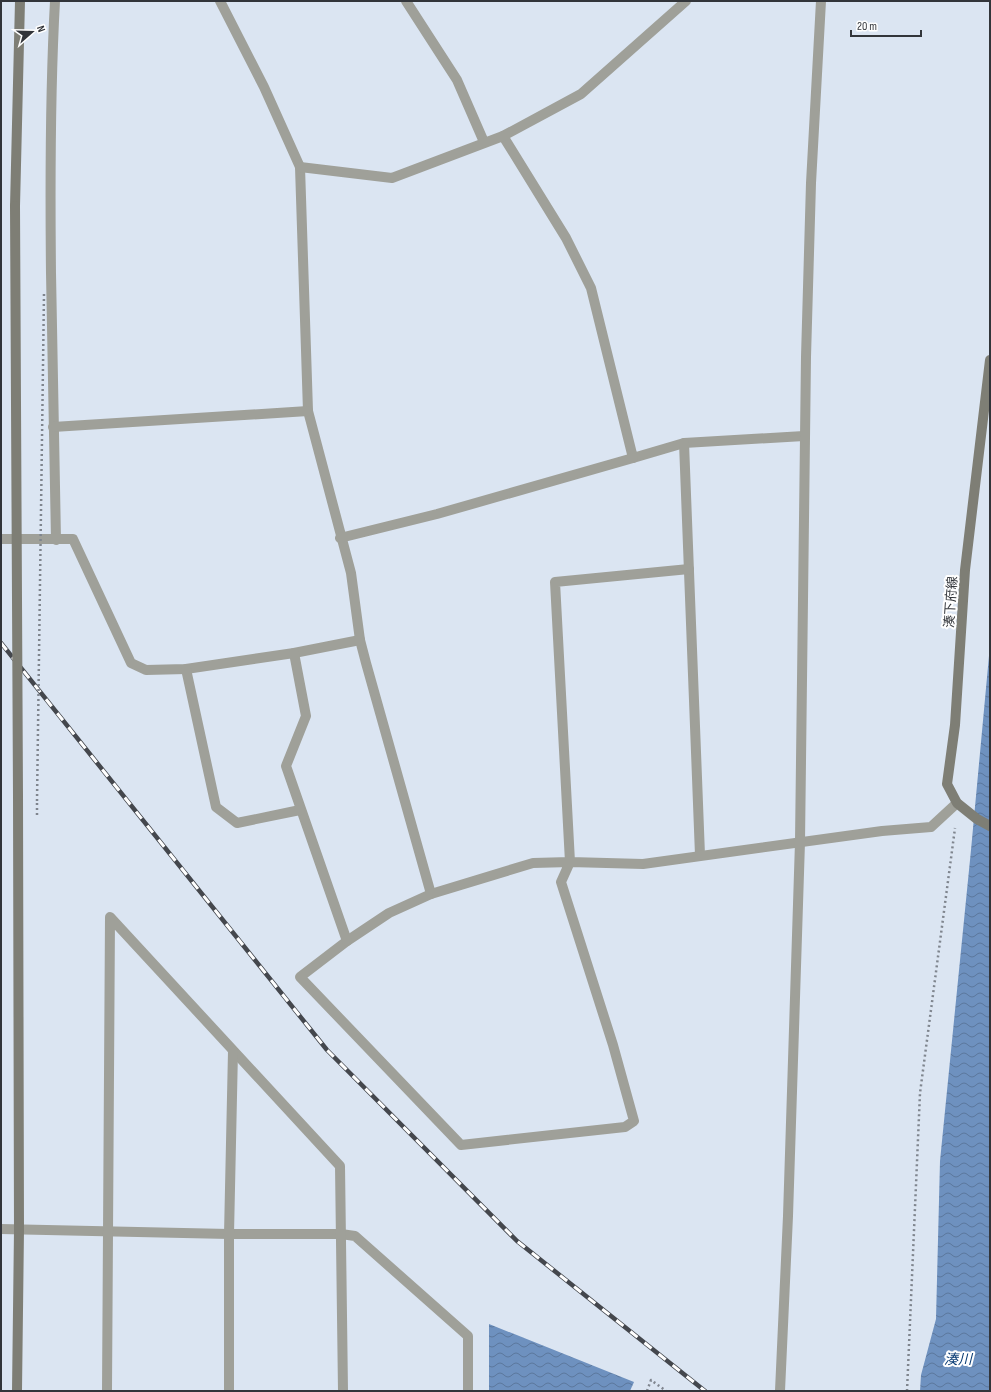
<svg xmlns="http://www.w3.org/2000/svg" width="991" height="1392" font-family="'Sofia Sans Condensed','Noto Sans JP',sans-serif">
<defs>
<pattern id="water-waves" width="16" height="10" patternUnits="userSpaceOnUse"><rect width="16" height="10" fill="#6e91bf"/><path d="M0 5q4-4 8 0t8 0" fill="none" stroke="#5b779c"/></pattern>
</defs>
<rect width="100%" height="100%" fill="#dbe5f2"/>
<g fill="url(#water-waves)">
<path d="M990,645V1391H920L921,1375L936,1319L940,1161L971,850Z"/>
<path d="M489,1324L634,1382L630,1391H489Z"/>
</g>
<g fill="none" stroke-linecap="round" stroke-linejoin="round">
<g stroke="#7f858e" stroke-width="2.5" stroke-dasharray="2 3" stroke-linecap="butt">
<path d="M37,815V801"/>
<path d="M647,1391L651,1380L666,1391"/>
<path d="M907,1391L920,1093L955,828"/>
</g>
<g stroke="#9fa099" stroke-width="10">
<path d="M55,1C50,92 50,183 51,273C52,362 54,451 56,540"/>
<path d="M220,1L264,87L300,167L308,411L351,573L360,640L366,663L431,894"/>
<path d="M406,1L457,80L484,142"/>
<path d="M503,136L566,238L591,288L633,458L684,443L804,436"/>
<path d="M300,167L392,178L503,136L581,94L686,1"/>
<path d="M53,427L308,411"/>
<path d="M684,443L700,855"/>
<path d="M340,538L437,514L633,458"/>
<path d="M1,539H73L131,663L146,670L186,669L294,653L360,640"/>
<path d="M689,569L555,582L570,862L561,882L613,1045L634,1121L625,1127L461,1145L300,977L347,941L389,913L431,894L533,863L570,862L643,864L882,831L931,827L957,803"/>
<path d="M294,653L306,716L286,766L347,941"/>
<path d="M186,669L216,807L237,823L300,810"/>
<path d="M1,1229L229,1234H341L355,1236L468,1336V1391"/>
<path d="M107,1391L110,917L340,1166L343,1391"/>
<path d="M229,1391V1234L233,1051"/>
<path d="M780,1391L788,1216L800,842L806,357L811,183L821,1"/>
</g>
<g stroke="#7e7e75" stroke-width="10">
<path d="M15,206L20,1"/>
<path d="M990,360L965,570L955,725L947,784L957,803L977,819L990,826"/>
<path d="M17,1391L19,1230L18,796"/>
</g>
<defs>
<path id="rail" d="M1,643L327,1050L517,1241L705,1391"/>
</defs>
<use href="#rail" stroke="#44474d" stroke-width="4.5"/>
<use href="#rail" stroke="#fff" stroke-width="3" stroke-dasharray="9" stroke-linecap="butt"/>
<path stroke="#7f858e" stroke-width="2.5" stroke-dasharray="2 3" stroke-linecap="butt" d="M37,801L44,293"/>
<path stroke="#7e7e75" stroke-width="10" d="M15,206L18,796"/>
</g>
<g text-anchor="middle" stroke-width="4" stroke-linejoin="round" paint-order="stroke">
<g font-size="13" fill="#32353a" stroke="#fff">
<text transform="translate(950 602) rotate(-86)" y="5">湊下府線</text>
</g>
<g font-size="14" font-style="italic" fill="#083b74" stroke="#fff">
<text x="958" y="1364">湊川</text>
</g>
</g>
<rect width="991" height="1392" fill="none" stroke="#32353a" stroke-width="4"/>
<g transform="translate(32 32) rotate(70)" stroke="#ffffff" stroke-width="3" paint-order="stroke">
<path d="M0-3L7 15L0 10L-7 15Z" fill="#32353a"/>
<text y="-6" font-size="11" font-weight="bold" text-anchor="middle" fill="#32353a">N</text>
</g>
<path d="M851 30v6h70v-6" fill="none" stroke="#32353a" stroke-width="2"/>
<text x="857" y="30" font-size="12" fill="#32353a" stroke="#ffffff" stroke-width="3" paint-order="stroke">20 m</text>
</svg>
